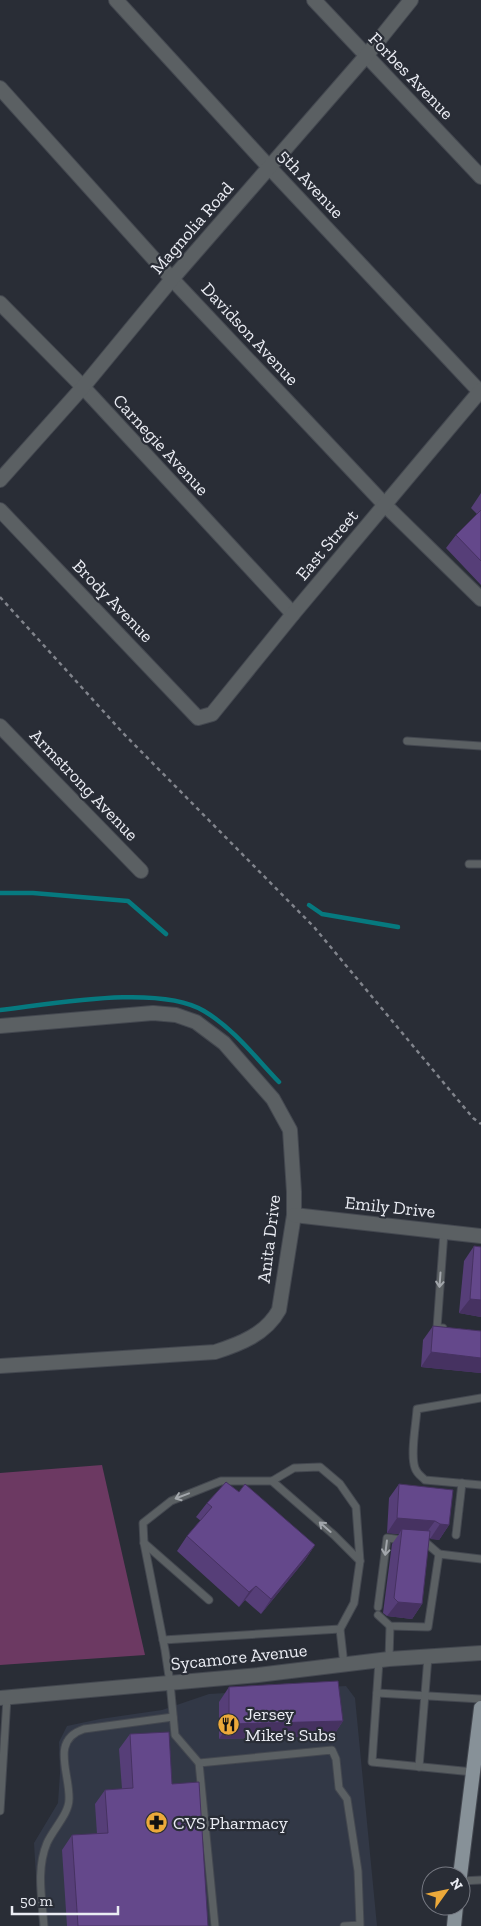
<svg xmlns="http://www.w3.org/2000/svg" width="481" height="1926" font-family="'Zilla Slab',serif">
<rect width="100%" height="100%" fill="#292d36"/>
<path fill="#323846" d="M346,1686L355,1698L377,1926H39L34,1843L58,1803L60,1773L59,1742L67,1726L100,1719L162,1710L209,1694Z"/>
<path fill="#6c3962" d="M102,1465L145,1655L0,1665V1473Z"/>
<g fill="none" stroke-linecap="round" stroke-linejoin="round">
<g stroke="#06797f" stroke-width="4.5">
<path d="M0,893H33L128,901L166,934"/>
<path d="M309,905L322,914L398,927"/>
<path d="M0,1010C53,1004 159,984 204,1011C233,1028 256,1058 279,1082"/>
</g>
<defs>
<g id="service">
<path d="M407,741L481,746"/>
<path d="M469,864H481"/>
<path d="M443,1328H437L444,1232"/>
<path d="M481,1398L417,1409C416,1425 410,1454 415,1468C417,1474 421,1476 425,1480L481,1485"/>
<path d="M272,1481L294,1468L320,1467L340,1484L356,1507L360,1561L354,1603L340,1629L344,1665"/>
<path d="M456,1535L462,1483"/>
<path d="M421,1541H424L439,1554"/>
<path d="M144,1543L209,1600"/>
<path d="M378,1607L387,1538L403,1540"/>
<path d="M378,1615L390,1626L428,1627L439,1554L481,1559"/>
<path d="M163,1640L340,1629"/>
<path d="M389,1659L390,1626"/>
<path d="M379,1661L372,1762L473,1772"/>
<path d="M377,1693L481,1699"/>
<path d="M199,1763L215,1926"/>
<path d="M419,1767L428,1657"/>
<path d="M0,1811L7,1698"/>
<path d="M461,1881L481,1880"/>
<path d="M44,1926C42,1898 36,1869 47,1843C53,1829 69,1814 69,1799C70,1773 50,1740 84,1729L173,1717"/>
<path d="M344,1926L360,1925L358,1871L347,1799L339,1788L336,1759L332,1750L199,1763L175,1735L170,1683L165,1650L144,1543L143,1523L171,1501L221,1481H272L334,1535L360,1561"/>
</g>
<g id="minor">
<path d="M116,0L269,167L481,393"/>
<path d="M314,0L481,177"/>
<path d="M0,88L172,279L385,505L481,599"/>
<path d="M0,303L83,387L293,614"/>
<path d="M0,480L83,387L172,279L366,56L411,0"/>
<path d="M0,510L198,718L212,714L293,614L481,390"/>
<path d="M0,726L141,871"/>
<path d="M0,1026L153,1013L176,1015L196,1022L224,1043L273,1099L290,1130L294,1192V1215L279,1310C266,1334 240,1344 215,1352L0,1366"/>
<path d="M294,1215L481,1236"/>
<path d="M0,1698L258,1675L389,1659L481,1653"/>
</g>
<g id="primary">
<path d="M460,1876L481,1708"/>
<path d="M454,1926L456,1906"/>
</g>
</defs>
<use href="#service" stroke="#444850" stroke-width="9"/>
<use href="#minor" stroke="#444850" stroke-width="16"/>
<use href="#primary" stroke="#444850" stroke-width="16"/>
<path stroke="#81848c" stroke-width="2.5" stroke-dasharray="4 4" stroke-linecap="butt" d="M0,597L123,733L314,927L473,1118L481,1124"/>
<use href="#service" stroke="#5b6063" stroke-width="7"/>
<use href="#minor" stroke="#5b6063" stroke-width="14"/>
<use href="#primary" stroke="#879198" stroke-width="14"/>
</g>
<g fill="#563e78">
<path d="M481,493V585L446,548L456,535L477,514L471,508Z"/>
<path d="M474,1246L481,1247V1317L459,1313L464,1261Z"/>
<path d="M433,1326L481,1331V1373L421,1367L423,1340Z"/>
<path d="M399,1484L449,1525L439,1540L429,1538L422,1604L412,1619L387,1616L383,1613L392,1544L399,1534L387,1533L389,1498Z"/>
<path d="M239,1492L315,1545L305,1560L261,1614L245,1600L239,1607L177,1551L187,1536L201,1521L196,1517L207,1503Z"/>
<path d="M229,1687L343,1721L333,1736L219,1739V1702Z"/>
<path d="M130,1734L172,1784L208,1926H67L62,1850L72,1835L97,1834L95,1804L105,1790L122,1789L119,1749Z"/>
</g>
<g fill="#463261">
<path d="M470,1299L481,1300V1317L459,1313Z"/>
<path d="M431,1352L481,1358V1373L421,1367Z"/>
<path d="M397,1518L435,1521L424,1536L402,1529L399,1534L387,1533Z"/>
<path d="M440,1524L449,1525L439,1540L430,1539Z"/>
<path d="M315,1545L305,1560L261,1614L271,1599Z"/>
<path d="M256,1586L245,1600L239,1607L249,1592Z"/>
<path d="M398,1602L422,1604L412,1619L387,1616Z"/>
<path d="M343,1721L333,1736L219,1739L229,1724Z"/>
</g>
<g fill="#64488b" stroke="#463261">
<path d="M481,510V561L456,535Z"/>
<path d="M474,1246L481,1247V1300L470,1299Z"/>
<path d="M433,1326L481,1331V1358L431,1352Z"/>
<path d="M226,1482L239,1492L245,1484L315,1545L271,1599L256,1586L249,1592L187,1536L212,1507L207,1503Z"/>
<path d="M399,1484L453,1490L449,1525L440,1524L435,1521L397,1518Z"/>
<path d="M402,1529L430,1531L422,1604L398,1602L394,1598Z"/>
<path d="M338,1681L343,1721L229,1724V1687Z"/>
<path d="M169,1732L172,1784L199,1782L208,1926H78L72,1835L108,1833L105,1790L133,1788L130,1734Z"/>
</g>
<defs><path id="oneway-shaft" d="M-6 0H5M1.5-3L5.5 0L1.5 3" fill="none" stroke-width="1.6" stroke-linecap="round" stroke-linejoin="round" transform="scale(1.25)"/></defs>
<g stroke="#a2a6ab">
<use href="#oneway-shaft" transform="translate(440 1280) rotate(94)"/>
<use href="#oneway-shaft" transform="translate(182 1496) rotate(159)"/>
<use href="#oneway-shaft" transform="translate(325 1527) rotate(-139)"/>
<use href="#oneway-shaft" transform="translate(386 1548) rotate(97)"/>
</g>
<defs>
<symbol id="restaurant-disc" viewBox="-11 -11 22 22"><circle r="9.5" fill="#eca93a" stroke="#292d36"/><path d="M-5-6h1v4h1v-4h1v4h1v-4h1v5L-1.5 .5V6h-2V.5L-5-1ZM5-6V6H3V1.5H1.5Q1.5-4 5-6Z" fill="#111"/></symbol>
<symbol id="pharmacy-disc" viewBox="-11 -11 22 22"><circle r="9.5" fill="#eca93a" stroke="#292d36"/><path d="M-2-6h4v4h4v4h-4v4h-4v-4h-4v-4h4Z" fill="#111"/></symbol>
</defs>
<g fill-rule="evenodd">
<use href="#restaurant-disc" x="216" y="1712" width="25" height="25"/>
<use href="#pharmacy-disc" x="144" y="1810" width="25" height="25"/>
</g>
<g text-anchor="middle" stroke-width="4.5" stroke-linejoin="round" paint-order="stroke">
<g font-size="18" fill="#eaecf3" stroke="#292d36">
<text transform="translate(411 76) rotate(46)" y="6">Forbes Avenue</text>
<text transform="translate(311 184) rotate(47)" y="6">5th Avenue</text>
<text transform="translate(192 228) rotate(-49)" y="6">Magnolia Road</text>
<text transform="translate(250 334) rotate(47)" y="6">Davidson Avenue</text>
<text transform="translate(161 445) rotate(47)" y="6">Carnegie Avenue</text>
<text transform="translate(327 545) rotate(-50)" y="6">East Street</text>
<text transform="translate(113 601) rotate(46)" y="6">Brody Avenue</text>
<text transform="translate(84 785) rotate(46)" y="6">Armstrong Avenue</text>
<text transform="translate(390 1207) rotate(6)" y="6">Emily Drive</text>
<text transform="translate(269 1239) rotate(-83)" y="6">Anita Drive</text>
<text transform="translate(239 1657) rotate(-6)" y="6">Sycamore Avenue</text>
</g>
<g font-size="18" fill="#eaecf3" stroke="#292d36" text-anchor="start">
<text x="245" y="1720">Jersey<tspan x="245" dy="21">Mike's Subs</tspan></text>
<text x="173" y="1829">CVS Pharmacy</text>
</g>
</g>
<g transform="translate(446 1891) rotate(57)"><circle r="24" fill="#292d36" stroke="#767982"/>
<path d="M0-4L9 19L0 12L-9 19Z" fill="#eca93a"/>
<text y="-8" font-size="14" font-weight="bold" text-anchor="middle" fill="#eaecf3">N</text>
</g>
<path d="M12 1906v8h106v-8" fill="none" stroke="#eaecf3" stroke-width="2.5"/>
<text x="20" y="1906" font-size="15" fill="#eaecf3" stroke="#292d36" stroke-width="4" paint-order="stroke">50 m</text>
</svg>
